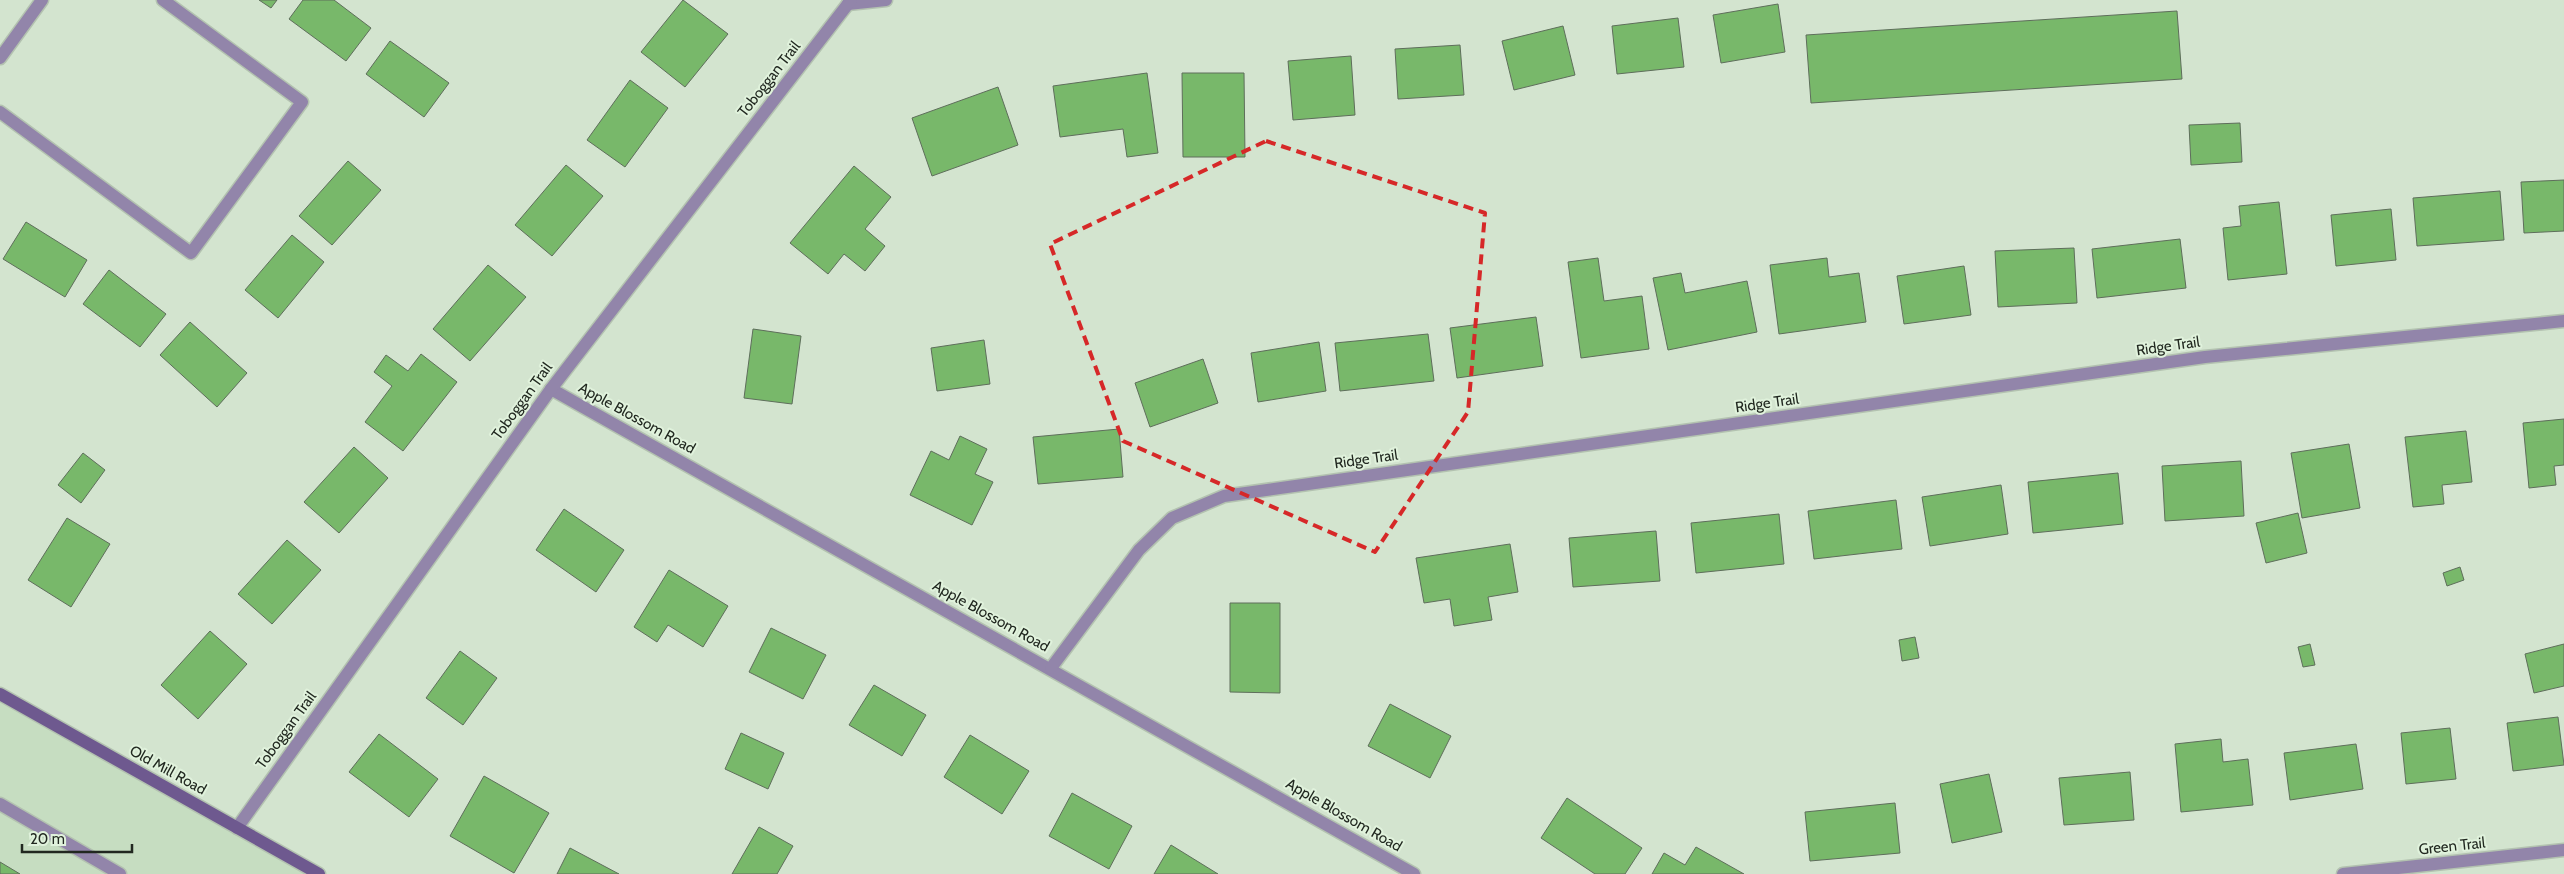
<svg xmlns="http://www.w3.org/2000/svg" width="2564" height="874" font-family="Cabin,sans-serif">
<rect width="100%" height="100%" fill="#d3e4cf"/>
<path fill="#c6ddc1" d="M0,694L319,874H0Z"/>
<g fill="#78b86a" stroke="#5e6e5b">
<path d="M259,0H277L271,8Z"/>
<path d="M303,0H334L371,28L346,61L289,19Z"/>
<path d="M683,0L728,34L685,87L641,52Z"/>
<path d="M1778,4L1785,52L1721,63L1713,15Z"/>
<path d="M2177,11L2182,79L1811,103L1806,35Z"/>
<path d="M1678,18L1684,67L1617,74L1612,26Z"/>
<path d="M1563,26L1575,75L1514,90L1502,41Z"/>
<path d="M390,41L449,83L424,117L366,74Z"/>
<path d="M1460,45L1464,95L1398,99L1395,49Z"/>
<path d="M1351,56L1355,115L1293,120L1288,61Z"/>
<path d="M1147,73L1158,153L1127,157L1123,129L1060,137L1053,86Z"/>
<path d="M1182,73H1244L1245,157H1183Z"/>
<path d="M630,80L668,108L625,167L587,140Z"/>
<path d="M998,87L1018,145L932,176L912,118Z"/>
<path d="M2240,123L2242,162L2191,165L2189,125Z"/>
<path d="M348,161L381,190L332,245L299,216Z"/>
<path d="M566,165L603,196L552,256L515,225Z"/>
<path d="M854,166L891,197L865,229L885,246L865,271L844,254L828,274L790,243Z"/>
<path d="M2564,180V231L2524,233L2521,182Z"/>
<path d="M2500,191L2504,240L2417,246L2413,198Z"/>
<path d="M2279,202L2287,274L2228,280L2223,228L2241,226L2239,206Z"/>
<path d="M2391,209L2396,260L2336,266L2331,215Z"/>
<path d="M26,222L87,260L65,297L3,259Z"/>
<path d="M292,235L324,262L278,318L245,290Z"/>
<path d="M2180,239L2186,288L2097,298L2092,249Z"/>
<path d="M2074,248L2077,303L1998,307L1995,251Z"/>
<path d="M1598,258L1604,301L1642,296L1649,349L1581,358L1568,262Z"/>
<path d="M1827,258L1829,277L1859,273L1866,322L1779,334L1770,265Z"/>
<path d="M488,265L526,297L470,361L433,329Z"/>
<path d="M1964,266L1971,315L1904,324L1897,276Z"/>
<path d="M109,270L166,314L140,347L83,304Z"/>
<path d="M1681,273L1685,293L1747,281L1757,332L1668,350L1653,278Z"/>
<path d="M1536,317L1543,366L1457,378L1450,328Z"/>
<path d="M190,322L247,373L217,407L160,355Z"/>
<path d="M753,329L801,336L792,404L744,398Z"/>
<path d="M1428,334L1434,381L1340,391L1335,343Z"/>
<path d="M984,340L990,384L937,391L931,348Z"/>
<path d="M1319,342L1326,391L1258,402L1251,353Z"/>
<path d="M421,354L457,382L403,451L365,422L392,386L374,372L386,355L408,371Z"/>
<path d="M1203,359L1218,403L1150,427L1135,383Z"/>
<path d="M2564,419V465L2554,466L2556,485L2529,488L2523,423Z"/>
<path d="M1119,429L1123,477L1038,484L1033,437Z"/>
<path d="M2466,431L2472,482L2442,485L2444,504L2413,507L2405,437Z"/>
<path d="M960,436L987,449L975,474L993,482L972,525L910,495L931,451L949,460Z"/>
<path d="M2349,444L2360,508L2302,518L2291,453Z"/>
<path d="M354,447L388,478L339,533L304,502Z"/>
<path d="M83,453L105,470L81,503L58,485Z"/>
<path d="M2241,461L2244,516L2165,521L2162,466Z"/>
<path d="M2118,473L2123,524L2033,533L2028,482Z"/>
<path d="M2001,485L2008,534L1930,546L1922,497Z"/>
<path d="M1896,500L1902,549L1814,559L1808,511Z"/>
<path d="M564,509L624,550L596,592L536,550Z"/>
<path d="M2298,513L2307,553L2266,563L2256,523Z"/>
<path d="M1779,514L1784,564L1696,573L1691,523Z"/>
<path d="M67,518L110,544L71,607L28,580Z"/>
<path d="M1656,531L1660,581L1573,587L1569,538Z"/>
<path d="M287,540L321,570L272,624L238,594Z"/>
<path d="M1510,544L1518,592L1488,597L1492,620L1454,626L1450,599L1424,603L1416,558Z"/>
<path d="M2460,567L2464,580L2447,586L2443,573Z"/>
<path d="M669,570L728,606L703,647L668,625L657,642L634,627Z"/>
<path d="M1230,603H1280V693L1230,692Z"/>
<path d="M771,628L826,655L803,699L749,672Z"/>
<path d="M210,631L247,664L198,719L161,685Z"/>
<path d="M1915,637L1919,658L1902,661L1899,640Z"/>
<path d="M2310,644L2315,665L2303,667L2298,647Z"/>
<path d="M2564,644V686L2534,693L2525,654Z"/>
<path d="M460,651L497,678L463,725L426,698Z"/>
<path d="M874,685L926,715L902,756L849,725Z"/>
<path d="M1390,704L1451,736L1430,778L1368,746Z"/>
<path d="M2558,717L2564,765L2513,771L2507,723Z"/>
<path d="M2450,728L2456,779L2406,784L2401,733Z"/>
<path d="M741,733L784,753L768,789L725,769Z"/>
<path d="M379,734L438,779L409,817L349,772Z"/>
<path d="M970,735L1029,771L1002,814L944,777Z"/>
<path d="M2221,739L2223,762L2248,759L2253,805L2181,812L2175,744Z"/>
<path d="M2356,744L2363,789L2290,800L2284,753Z"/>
<path d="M2130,772L2134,820L2064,825L2059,778Z"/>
<path d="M1989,774L2002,832L1952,843L1940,784Z"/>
<path d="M484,776L549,813L514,873L450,836Z"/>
<path d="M1072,793L1132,826L1109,869L1049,836Z"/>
<path d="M1567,798L1642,848L1625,874H1595L1541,838Z"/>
<path d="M1895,803L1900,853L1810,861L1805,812Z"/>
<path d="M759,827L793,846L777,874H732Z"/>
<path d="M1171,845L1218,874H1154Z"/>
<path d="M1696,847L1744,874H1652L1664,853L1685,865Z"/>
<path d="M570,848L619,874H557Z"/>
<path d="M0,862L20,874H0Z"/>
</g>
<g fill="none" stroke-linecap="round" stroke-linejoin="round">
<defs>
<path id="lane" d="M0,804L120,874"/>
<g id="street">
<path d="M848,4L886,0"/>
<path d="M0,58L42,0"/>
<path d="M0,112L191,253L302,102L163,0"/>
<path d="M551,389L1414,874"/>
<path d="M1051,668L1139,550L1172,518L1224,496L2205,357L2564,321"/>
<path d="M237,828L551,389L851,0"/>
<path d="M2343,874L2564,850"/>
</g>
<path id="secondary" d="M0,694L319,874"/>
</defs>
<use href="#lane" stroke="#b3c2b0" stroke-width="15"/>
<use href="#street" stroke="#b3c2b0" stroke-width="15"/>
<use href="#secondary" stroke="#b3c2b0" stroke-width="15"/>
<use href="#lane" stroke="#9285aa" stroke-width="12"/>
<use href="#street" stroke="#9285aa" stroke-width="12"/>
<use href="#secondary" stroke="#6e598f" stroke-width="12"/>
</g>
<path fill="none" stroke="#d62828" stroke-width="4" stroke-dasharray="10 6" stroke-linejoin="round" d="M1266,141L1485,213L1468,412L1375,552L1123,441L1050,244Z"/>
<g text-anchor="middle" stroke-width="4" stroke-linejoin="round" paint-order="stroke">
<g font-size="15" fill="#212820" stroke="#e0f2dc">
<text transform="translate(769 79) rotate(-52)" y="5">Toboggan Trail</text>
<text transform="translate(2168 346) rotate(-8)" y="5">Ridge Trail</text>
<text transform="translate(522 401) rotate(-54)" y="5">Toboggan Trail</text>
<text transform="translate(1767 403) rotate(-8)" y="5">Ridge Trail</text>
<text transform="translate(637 418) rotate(29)" y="5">Apple Blossom Road</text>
<text transform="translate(1366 459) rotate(-8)" y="5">Ridge Trail</text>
<text transform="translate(991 616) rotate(29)" y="5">Apple Blossom Road</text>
<text transform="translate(286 730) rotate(-54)" y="5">Toboggan Trail</text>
<text transform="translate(168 770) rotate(29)" y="5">Old Mill Road</text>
<text transform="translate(1344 815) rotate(30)" y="5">Apple Blossom Road</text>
<text transform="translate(2452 846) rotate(-6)" y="5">Green Trail</text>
</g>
</g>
<path d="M22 844v8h110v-8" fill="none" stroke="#212820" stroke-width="2.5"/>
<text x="30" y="844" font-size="15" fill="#212820" stroke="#e0f2dc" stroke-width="4" paint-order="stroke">20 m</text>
</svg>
